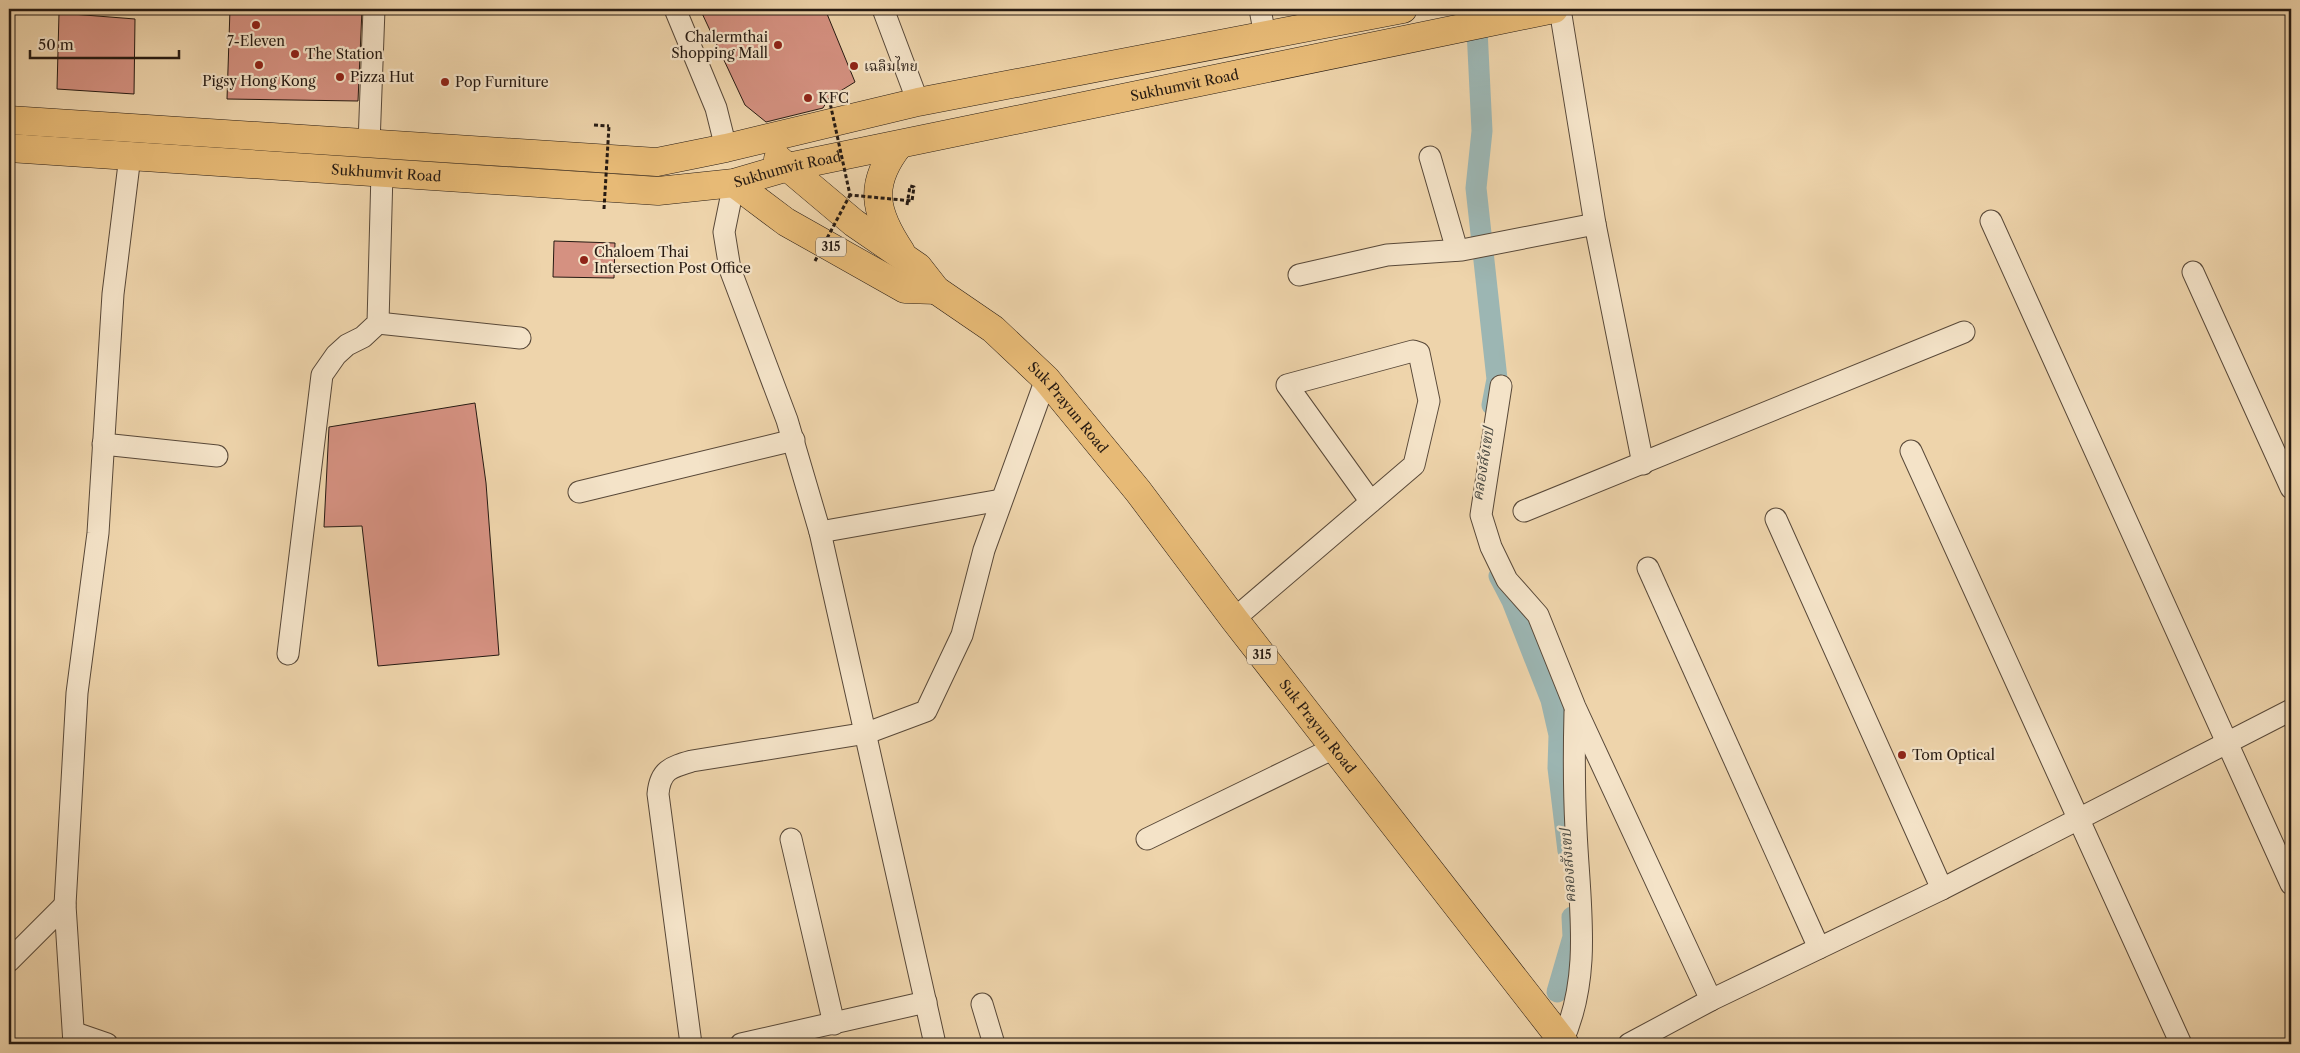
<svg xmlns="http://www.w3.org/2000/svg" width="2300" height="1053" font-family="'Libre Caslon Text','Noto Serif Thai',serif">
<rect width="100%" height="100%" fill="#eed4ab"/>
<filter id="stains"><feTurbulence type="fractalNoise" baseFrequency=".004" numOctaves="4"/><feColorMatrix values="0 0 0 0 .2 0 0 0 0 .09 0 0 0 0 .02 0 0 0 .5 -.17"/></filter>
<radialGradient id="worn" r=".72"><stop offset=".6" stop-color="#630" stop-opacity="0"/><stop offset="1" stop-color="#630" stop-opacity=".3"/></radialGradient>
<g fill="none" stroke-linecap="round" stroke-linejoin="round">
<g stroke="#9cb6b3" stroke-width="21">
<path d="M1476,9L1482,131L1476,188L1497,379L1492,405"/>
<path d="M1499,576L1512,601L1551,700L1559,735L1558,768L1568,851"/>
<path d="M1557,992L1573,937L1572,917"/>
</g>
</g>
<g fill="#d59181" stroke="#261a12">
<path d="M230,9H362L358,101L227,99Z"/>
<path d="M700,9H825L855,82L829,98L823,108L766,122L745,105Z"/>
<path d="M59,13L135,19L134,94L57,89Z"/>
<path d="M554,241L615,243L614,278L553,277Z"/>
<path d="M475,403L486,483L499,655L378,666L362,526L324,527L329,427Z"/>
</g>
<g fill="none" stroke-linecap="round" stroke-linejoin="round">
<defs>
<g id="minor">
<path d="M675,9L716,108L726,148"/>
<path d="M883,9L918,102"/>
<path d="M1260,9L1265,36"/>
<path d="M1560,9L1595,224L1643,464"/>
<path d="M369,144L374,9"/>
<path d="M1430,157L1457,250"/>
<path d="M734,183L724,232L730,269L787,420L820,532L935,1044"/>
<path d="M1991,221L2291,884"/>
<path d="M2193,272L2291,488"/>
<path d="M1299,275L1387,255L1462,250L1595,224"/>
<path d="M378,323L520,338"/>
<path d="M1501,386L1481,515L1491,547L1507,580L1538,615L1575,707L1711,1000"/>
<path d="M103,444L217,456"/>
<path d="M1911,451L2181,1044"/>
<path d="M579,492L794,440"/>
<path d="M1524,511L1964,332"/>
<path d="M1776,519L1942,889"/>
<path d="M820,532L1001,500"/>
<path d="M1648,568L1819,948"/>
<path d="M1234,619L1414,465L1429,401L1419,353L1413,351L1287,385L1371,502"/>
<path d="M288,654L322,375L336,355L347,345L363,337L378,323L382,172"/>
<path d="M791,839L834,1024"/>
<path d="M1147,839L1334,748"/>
<path d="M9,961L65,905"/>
<path d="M982,1004L994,1044"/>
<path d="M75,1033L107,1044"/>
<path d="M74,1044L65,905L77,693L98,533L113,294L130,156"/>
<path d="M691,1044L658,794C660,770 671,767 692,761L867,733L926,711L962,635L984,550L1046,379"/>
<path d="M741,1044L926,1002"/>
<path d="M1561,1044C1593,977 1579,902 1576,830C1574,791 1574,751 1575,712"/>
<path d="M1629,1044L1711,1000L1942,889L2291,710"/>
</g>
<g id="major">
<path d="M9,120L657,162L726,148L918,102L1403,9"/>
<path d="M899,145C868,184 874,212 901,252"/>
<path id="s1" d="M9,148L658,191L734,183L788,167L1554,9"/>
<path id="s2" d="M778,159L854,223L918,267L936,290L993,329L1046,379L1138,491L1234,619L1565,1044"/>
<path d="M734,183L786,222L905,289L936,290"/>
</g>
</defs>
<use href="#minor" stroke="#584838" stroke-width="23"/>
<use href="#major" stroke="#261a12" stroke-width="29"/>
<g stroke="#261a12" stroke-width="3" stroke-dasharray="4 2.5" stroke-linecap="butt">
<path d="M594,125L609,126"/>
<path d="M907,205L910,186L914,187L912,201"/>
</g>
<use href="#minor" stroke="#f4e3c8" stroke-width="21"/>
<use href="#major" stroke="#e7ba76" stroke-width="28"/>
<g stroke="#261a12" stroke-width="3" stroke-dasharray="4 2.5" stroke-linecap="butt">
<path d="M829,98L850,195L912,201"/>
<path d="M604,209L609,126"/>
<path d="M815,261L850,195"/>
</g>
</g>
<g fill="#8f2418" stroke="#f4e3c8" stroke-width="2">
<circle cx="256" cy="25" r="5"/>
<circle cx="778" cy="45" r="5"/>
<circle cx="295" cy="54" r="5"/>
<circle cx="259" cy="65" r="5"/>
<circle cx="854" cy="66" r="5"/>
<circle cx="340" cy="77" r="5"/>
<circle cx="445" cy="82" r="5"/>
<circle cx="808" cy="98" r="5"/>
<circle cx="584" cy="260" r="5"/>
<circle cx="1902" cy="755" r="5"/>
</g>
<g text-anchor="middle" stroke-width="4.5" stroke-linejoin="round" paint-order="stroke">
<g fill="#f4e3c8" stroke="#645649" stroke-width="1">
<rect x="816" y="237.5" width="30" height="19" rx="4"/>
<rect x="1247" y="645.5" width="30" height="19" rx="4"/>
</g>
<g font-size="12" font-weight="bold" fill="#261a12">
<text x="831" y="251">315</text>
<text x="1262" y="659">315</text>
</g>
<g font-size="14" fill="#261a12" stroke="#f4e3c8" text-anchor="start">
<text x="768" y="42" text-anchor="end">Chalermthai<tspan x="768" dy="16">Shopping Mall</tspan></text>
<text x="256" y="46" text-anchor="middle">7-Eleven</text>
<text x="305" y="59">The Station</text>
<text x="864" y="71">เฉลิมไทย</text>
<text x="350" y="82">Pizza Hut</text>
<text x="259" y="86" text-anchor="middle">Pigsy Hong Kong</text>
<text x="455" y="87">Pop Furniture</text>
<text x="818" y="103">KFC</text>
<text x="594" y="257">Chaloem Thai<tspan x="594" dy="16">Intersection Post Office</tspan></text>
<text x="1912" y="760">Tom Optical</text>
</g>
<g font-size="14" fill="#261a12" stroke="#f4e3c8">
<text dy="5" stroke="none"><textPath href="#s1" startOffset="1188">Sukhumvit Road</textPath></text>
<text dy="5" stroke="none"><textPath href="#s1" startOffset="782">Sukhumvit Road</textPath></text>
<text dy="5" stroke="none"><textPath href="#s1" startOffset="378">Sukhumvit Road</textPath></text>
<text dy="5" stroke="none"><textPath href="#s2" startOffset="384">Suk Prayun Road</textPath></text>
<text dy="5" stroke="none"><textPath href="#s2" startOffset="789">Suk Prayun Road</textPath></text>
</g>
<g font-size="15" font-style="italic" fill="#494942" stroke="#f4e3c8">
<text transform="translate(1483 464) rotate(-81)" y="5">คลองสังเขป</text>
<text transform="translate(1568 866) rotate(-94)" y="5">คลองสังเขป</text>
</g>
</g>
<rect width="2300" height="1053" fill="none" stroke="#eed4ab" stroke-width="30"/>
<rect x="10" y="10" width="2280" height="1033" fill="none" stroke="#261a12" stroke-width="2.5"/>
<rect x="15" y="15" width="2270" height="1023" fill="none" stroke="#261a12"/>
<path d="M30 50v8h149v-8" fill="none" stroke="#261a12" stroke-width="2.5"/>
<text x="38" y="50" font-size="15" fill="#261a12" stroke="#f4e3c8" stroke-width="4" paint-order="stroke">50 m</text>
<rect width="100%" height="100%" filter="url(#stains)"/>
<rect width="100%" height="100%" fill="url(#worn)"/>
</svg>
